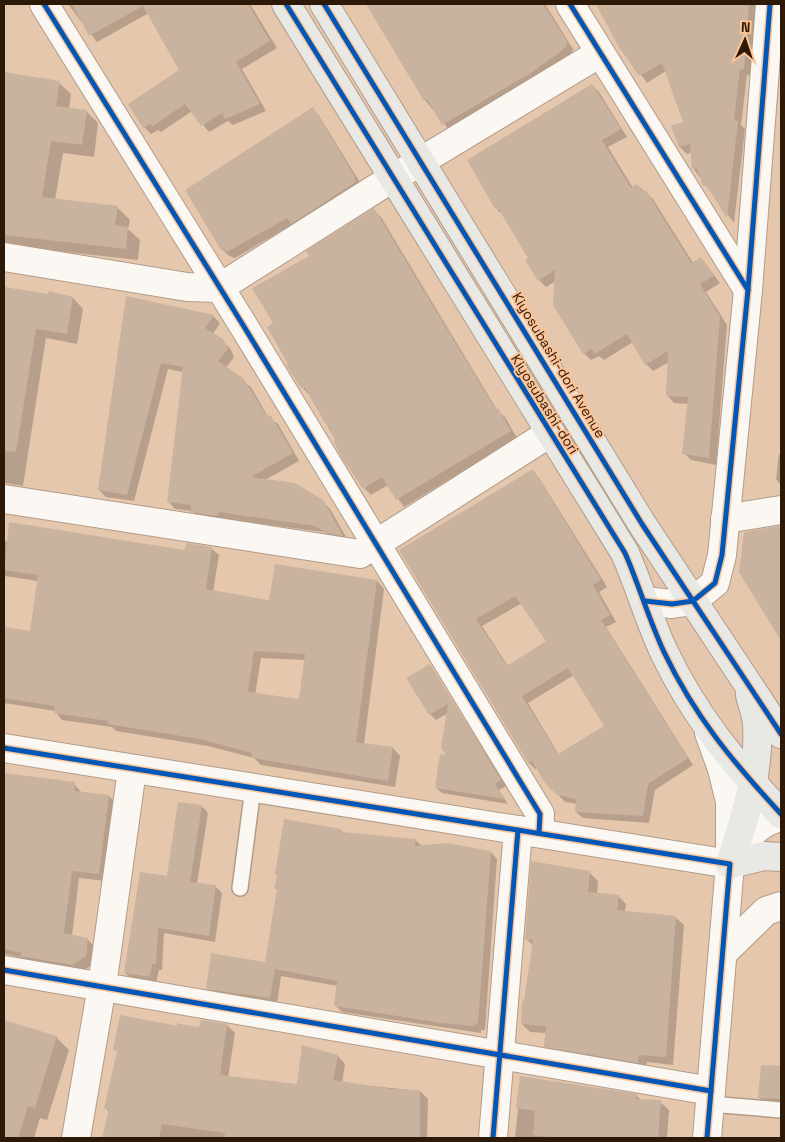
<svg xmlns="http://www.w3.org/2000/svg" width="785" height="1142" font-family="'Space Grotesk',sans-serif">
<rect width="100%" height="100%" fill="#e5c7ae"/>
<g fill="#0003" fill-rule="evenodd">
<path d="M68,4H250L277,48L242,69L266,111L233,125L228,121L209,132L192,111L161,132L158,130L151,134L144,127L180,70L149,13L97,42Z"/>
<path d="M367,4H545L573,49L572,53L536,81L450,131L425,100Z"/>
<path d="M597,4H764L751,76L747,75L741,125L745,129L734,223L693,168L692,152L687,154L680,147L673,127L684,123L666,71L647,83L618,43Z"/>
<path d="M4,73L58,82L71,94L69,109L86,111L98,123L94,157L63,153L55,200L118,208L130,220L128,229L140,240L138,260L4,245Z"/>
<path d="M592,85L599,92L627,137L608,147L633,188L637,185L653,199L693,263L701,258L720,283L706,292L727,325L716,465L691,460L684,453L689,404L674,403L667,395L669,362L653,371L646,364L633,342L604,360L599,356L591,360L584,353L554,304L556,281L546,287L539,280L527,260L529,258L504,215L497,210L504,205L503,203L496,209L469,161Z"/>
<path d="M313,109L319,116L361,184L235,258L229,256L222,249Z"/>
<path d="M374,210L381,217L497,410L505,417L517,438L404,507L388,485L371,495L364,488L309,395L302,387L290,365L274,324L311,256Z"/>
<path d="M4,285L7,289L73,298L83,309L77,344L46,338L23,486L4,483Z"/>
<path d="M127,297L213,316L220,323L213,334L230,348L234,357L226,368L251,387L268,417L278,424L299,461L265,480L322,501L330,509L349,542L336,540L324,532L224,519H199L192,511L175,509L168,501L183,372L168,369L134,501L106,497L99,490Z"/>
<path d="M779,454L781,455V485L776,479Z"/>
<path d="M532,471L539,478L607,587L599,592L616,622L606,627L693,765L655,790L649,823L583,818L576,812L577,804L565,802L546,783L538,768L535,769L529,763L400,551ZM522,603L548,642L508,666L482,626ZM574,675L605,726L559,755L528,703Z"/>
<path d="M779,527L781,530V640L740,572Z"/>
<path d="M4,541L185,551L211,548L219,555L213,592L270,601L377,581L384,589L364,744L393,748L400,756L395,787L261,765L254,758L208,746L116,731L112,727L62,720L55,711L4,703V628L31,633L38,581L4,576ZM261,658L305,660L300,701L255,695Z"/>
<path d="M430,665L506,786L499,790L508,804L442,793L436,788L448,756V713L436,720L430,714Z"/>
<path d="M4,775L74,784L82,793L109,796L117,804L106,881L79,878L72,936L87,939L95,947L93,964L81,972L29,964L24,958L4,954Z"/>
<path d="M202,806L208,813L197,884L216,887L222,893L215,942L164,933L162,970H159L156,983L132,979L125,973Z"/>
<path d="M341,830L345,834L415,840L423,847L491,852L497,859L485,1030H481V1033L342,1012L335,1005L338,986L281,976L277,1004L214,995L207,988L266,963L278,891L276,888Z"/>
<path d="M590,873L598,881L597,894L618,896L626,904L625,912L675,917L684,925L673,1065L647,1062L646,1070L554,1054L545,1046L546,1033L530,1032L522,1024L533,945L526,939Z"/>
<path d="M4,1025L56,1037L69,1050L47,1120L40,1118L34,1138H4Z"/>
<path d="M227,1025L235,1033L228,1078L298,1085L338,1056L345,1064L342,1083L420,1091L428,1099L427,1138H103L109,1112L106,1108L118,1052L115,1049L181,1028L199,1029Z"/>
<path d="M762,1066L781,1068V1105L766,1104L759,1097Z"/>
<path d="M521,1078L636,1095L641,1100L660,1102L669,1110L667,1138H515Z"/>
</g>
<g fill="#c9b29e" fill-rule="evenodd">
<path d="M72,4H248L270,41L236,62L260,104L225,119L222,113L201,126L185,104L153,126L150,124L143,128L128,104L179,70L143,6L89,36Z"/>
<path d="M366,4H543L567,41L566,46L559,53L529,74L442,125L427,99L424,101Z"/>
<path d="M596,4H749L744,69H740L734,120L738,121L727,218L707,186H703L697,169H692L690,144L679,147L671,126L683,122L662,63L639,76L617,44Z"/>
<path d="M4,72L60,81L56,106L87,110L82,145L51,141L42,197L118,206L115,225L128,227L126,249L4,235Z"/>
<path d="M592,84L621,129L602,140L631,188L637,184L642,191L646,190L691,263L701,257L714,276L700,284L720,317L709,458L682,454L688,397L666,396L668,351L645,365L627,334L595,354L592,349L583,354L553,305L555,270L538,281L525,260L528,258L498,208L495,209L467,160Z"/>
<path d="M313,107L355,177L354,178L356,182L291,224L287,218L227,252L224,249L221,250L185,190Z"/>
<path d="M374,208L496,410L498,408L511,431L396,500L382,477L363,489L342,458L333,441L336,440L305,388H301L286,365L288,364L267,327L273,323L252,288L309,256L306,251Z"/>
<path d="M4,287L48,294L49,291L73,297L67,334L36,329L16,452L4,451Z"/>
<path d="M126,296L214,315L205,328L223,339L228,349L218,361L244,379L266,415L271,416L293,453L251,477L295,483L323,500L343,536L327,533L315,526L219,512L217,516L191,512V505L167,502L183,367L161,363L127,495L98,490Z"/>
<path d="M533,469L601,580L593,585L610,615L601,620L688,758L648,784L643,816L575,812L576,799L557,795L545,783L532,761L528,763L399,550ZM515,596L546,641L507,666L476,619ZM568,668L604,726L558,754L522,696Z"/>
<path d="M9,522L184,550L187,543L212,547L206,589L269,600L275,564L377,580L356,742L393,747L388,781L252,758V753L200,739L107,724L108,721L54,713L55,706L4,698V627L30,631L38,575L4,570ZM254,651L305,654L299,699L248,692Z"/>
<path d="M779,526L781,541V641L739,572L744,532Z"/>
<path d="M430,664L501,780L495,784L504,799L435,788L440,754L446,755L441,747L448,704L429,715L406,678Z"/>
<path d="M4,773L75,782L74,791L109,795L99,874L72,871L64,933L88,938L86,956L73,965L20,956L22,953L4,949Z"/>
<path d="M178,802L202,805L190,882L216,885L209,936L158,928L156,964H152L150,977L124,973L140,872L167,876Z"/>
<path d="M284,819L341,829V832L416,839L415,846L447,843L491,851L478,1023L475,1024V1026L441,1023L334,1006L337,981L275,969L270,998L206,989L211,953L265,962L277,889H274L277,875L275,874Z"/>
<path d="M531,861L590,871L588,892L619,895L617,910L676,916L666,1057L639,1055L638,1063L544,1047L546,1026L521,1024L522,1001H524L533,940L525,939Z"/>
<path d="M120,1015L178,1026L175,1023L199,1027L201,1020L227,1024L220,1075L297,1084L302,1045L338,1055L333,1080L391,1089L420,1090V1138H224L225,1133L162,1124L159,1138H102L109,1109H104L117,1051L113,1050Z"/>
<path d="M4,1020L57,1036L35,1108L28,1106L18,1138H4Z"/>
<path d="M761,1065L781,1066V1099L758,1098Z"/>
<path d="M520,1076L637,1094L636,1099L661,1100L658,1138H558L533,1135L535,1111L516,1108Z"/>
</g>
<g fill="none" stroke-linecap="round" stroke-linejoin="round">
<defs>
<g id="service">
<path d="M240,888L253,788"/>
<path d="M710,1104L781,1110"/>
</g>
<g id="minor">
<path d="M44,4L243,325L540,814L539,833"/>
<path d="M570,4L748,290"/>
<path d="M4,257L187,287L219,288L375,189L600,53"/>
<path d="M4,499L360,554L550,433"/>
<path d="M725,519L781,510"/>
<path d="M645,601L672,604L693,601L715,583L722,555L748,290L770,4"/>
<path d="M4,748L730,864"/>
<path d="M723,953L766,911L781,906"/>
<path d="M4,970L711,1091"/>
<path d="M76,1138L102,986L132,770"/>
<path d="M493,1138L518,830"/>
</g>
<g id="tertiary">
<path d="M734,859C746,839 757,822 781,817"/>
<path d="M707,1138L730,864V802L722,769L709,733"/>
</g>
<g id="secondary">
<path d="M286,4L625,553C639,585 649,620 664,652C695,717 733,762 781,814"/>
<path d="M324,4L642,524L781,734"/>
<path d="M730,864C744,820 760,773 757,725C757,715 752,705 750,695"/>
<path d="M730,864L764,856L781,857"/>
</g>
</defs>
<use href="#service" stroke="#b29c88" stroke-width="18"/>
<use href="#minor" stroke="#b29c88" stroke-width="30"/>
<use href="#tertiary" stroke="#b29c88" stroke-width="30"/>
<use href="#secondary" stroke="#b29c88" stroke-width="30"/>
<use href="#service" stroke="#fbf7f3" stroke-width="15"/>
<use href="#minor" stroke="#fbf7f3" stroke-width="28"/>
<use href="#tertiary" stroke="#fbf7f3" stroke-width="28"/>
<use href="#secondary" stroke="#e8e9e4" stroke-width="28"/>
<defs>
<g id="cycleway">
<path d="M44,4L243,325L540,814L539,833"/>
<path d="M286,4L625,553C639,585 649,620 664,652C695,717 733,762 781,814"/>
<path d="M324,4L642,524L781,734"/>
<path d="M570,4L748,290"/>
<path d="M645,601L672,604L693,601L715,583L722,555L748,290L770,4"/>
<path d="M4,748L730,864L707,1138"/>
<path d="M4,970L711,1091"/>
<path d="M493,1138L518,830"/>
</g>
</defs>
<use href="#cycleway" stroke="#fcc497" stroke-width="8"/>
<use href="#cycleway" stroke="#0057b8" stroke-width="5"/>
</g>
<g text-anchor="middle" stroke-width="4" stroke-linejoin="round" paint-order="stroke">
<g font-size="14" fill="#2d1907" stroke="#fcc497">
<text transform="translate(559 365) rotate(59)" y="5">Kiyosubashi-dori Avenue</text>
<text transform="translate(545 404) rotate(58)" y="5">Kiyosubashi-dori</text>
</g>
</g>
<rect width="785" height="1142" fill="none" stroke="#2d1907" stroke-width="10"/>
<g transform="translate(745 40) rotate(3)" stroke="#fcc497" stroke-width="4" paint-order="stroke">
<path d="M0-4L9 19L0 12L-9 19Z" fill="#2d1907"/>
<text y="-8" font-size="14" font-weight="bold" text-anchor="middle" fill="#2d1907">N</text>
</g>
</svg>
